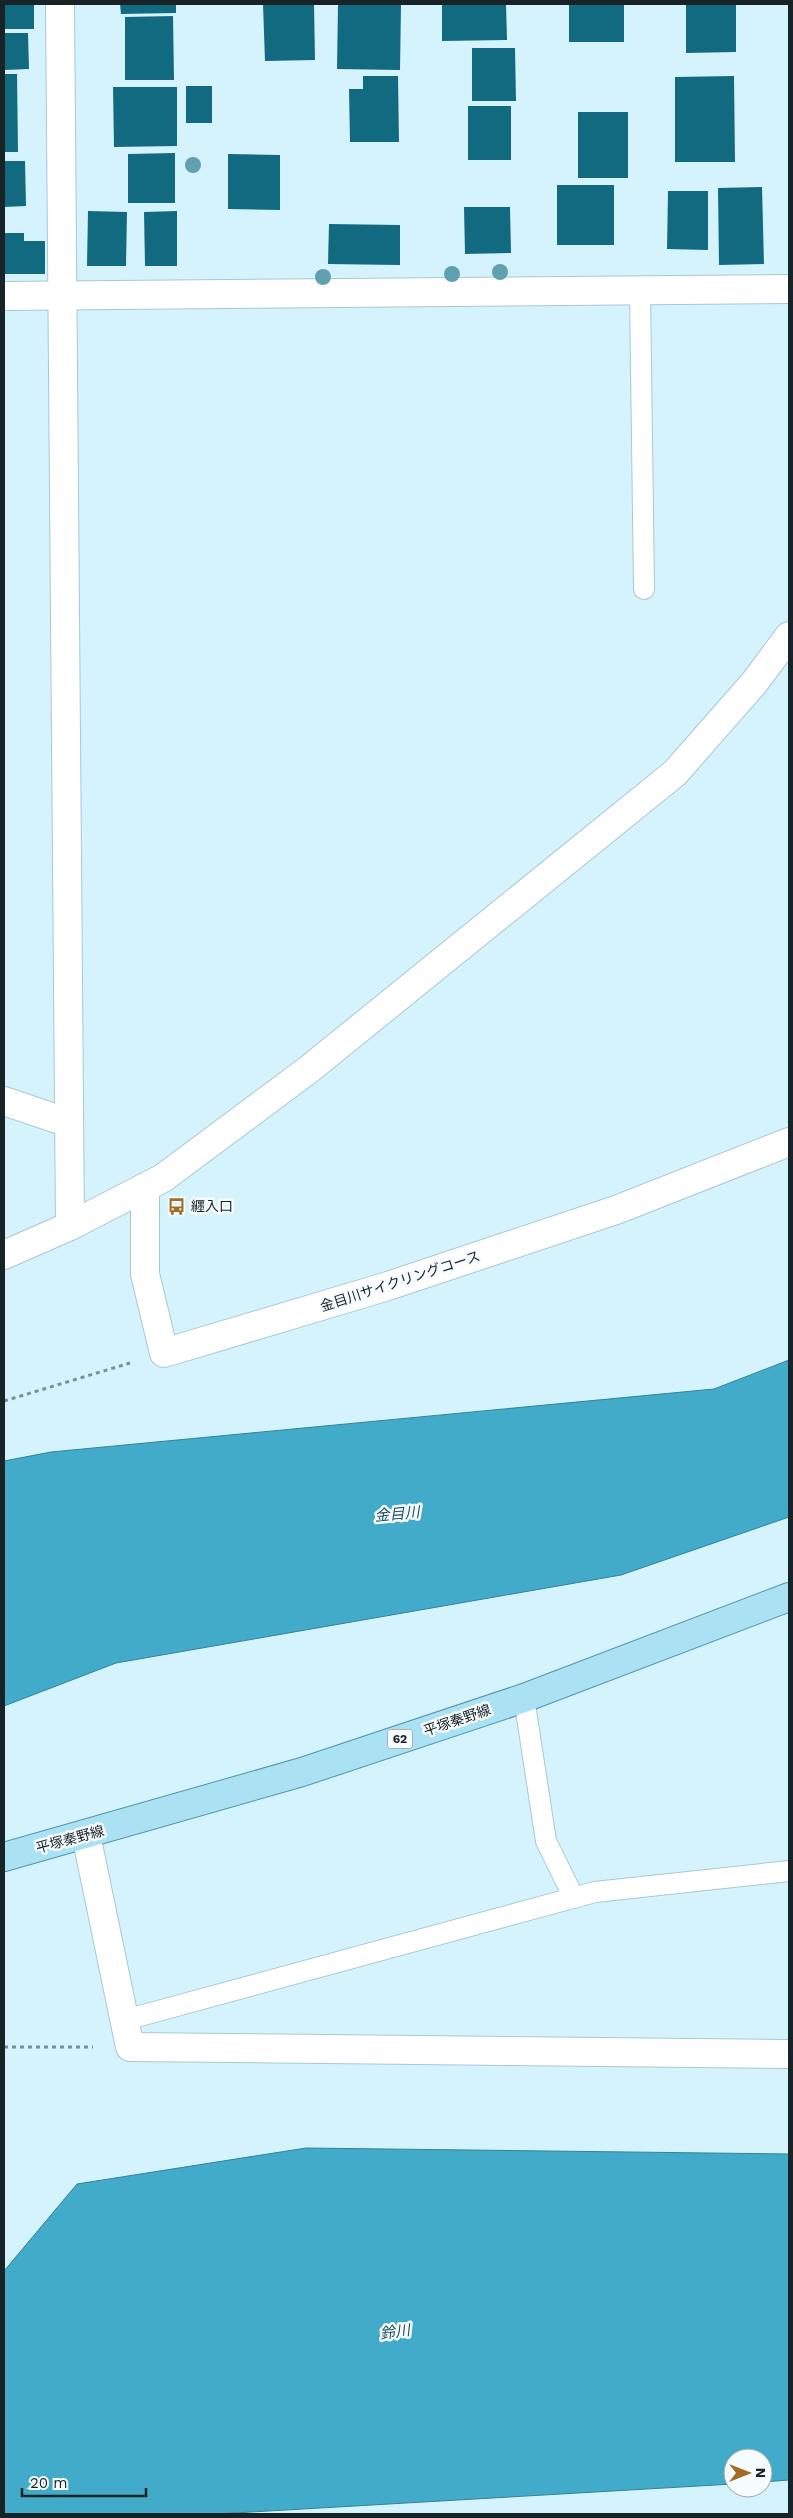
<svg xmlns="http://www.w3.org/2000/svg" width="793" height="2518" font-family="'Work Sans','Noto Sans JP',sans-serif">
<rect width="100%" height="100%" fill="#d5f3fd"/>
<g fill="#41abc9" stroke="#348298">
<path d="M789,1360V1517L621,1575L116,1663L4,1706V1461L51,1452L714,1389Z"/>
<path d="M306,2148L789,2154V2480L763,2482V2458H733V2484L217,2514H4V2271L77,2184Z"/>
</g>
<g fill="#126a80">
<rect x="4" y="4" width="30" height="25"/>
<path d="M120,4H176V13L121,14Z"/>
<path d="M263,4H314L315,60L265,61Z"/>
<path d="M338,4H401L400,70L337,69Z"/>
<path d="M442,4H506L507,40L442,41Z"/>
<rect x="569" y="4" width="55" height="38"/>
<path d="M686,4H736V52L686,53Z"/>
<path d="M173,16L174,80H125V17Z"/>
<path d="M4,33H28L29,69L4,70Z"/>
<path d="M472,48H515L516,101H472Z"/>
<path d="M4,74H17L18,152H4Z"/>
<path d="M363,76H398L399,142H350L349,89H363Z"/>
<path d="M734,76L735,162H675V77Z"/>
<rect x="186" y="86" width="26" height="37"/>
<path d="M113,87H177V146L114,147Z"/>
<rect x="468" y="106" width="43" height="54"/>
<rect x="578" y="112" width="50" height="66"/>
<path d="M175,153V203H128V154Z"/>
<path d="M228,154L280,155V210L228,209Z"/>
<path d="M4,161H25L26,206L4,207Z"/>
<rect x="557" y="185" width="57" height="60"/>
<path d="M762,187L764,264L719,265L718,188Z"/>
<path d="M668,191H708V250L667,249Z"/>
<path d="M464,207H510L511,253L465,254Z"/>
<path d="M88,211L127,212L126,266H87Z"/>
<path d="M177,211V266H145L144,212Z"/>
<path d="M329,224L400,225V265L328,264Z"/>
<path d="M4,233H24V241H45V274H4Z"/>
</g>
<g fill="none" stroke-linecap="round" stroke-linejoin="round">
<defs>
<g id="lane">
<path d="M640,291L644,589"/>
<path d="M524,1698L546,1841L574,1898"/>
<path d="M125,2020L595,1892L789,1871"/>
</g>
<g id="street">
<path d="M60,4L70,1226"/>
<path d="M4,296L789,289"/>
<path d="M4,1101L69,1123"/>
<path d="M145,1187V1274L164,1353L388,1286L616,1210L789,1142"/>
<path d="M86,1835L130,2047L789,2054"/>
</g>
<path id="secondary" d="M4,1255L70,1226L163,1178L308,1070L675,773L754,683L789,636"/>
<path id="primary" d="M4,1857L302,1772L524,1698L789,1597"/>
</defs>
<use href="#lane" stroke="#aac8d2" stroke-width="22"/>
<use href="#street" stroke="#aac8d2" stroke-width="30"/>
<use href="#secondary" stroke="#aac8d2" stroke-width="30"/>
<use href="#primary" stroke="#5293a7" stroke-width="30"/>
<g stroke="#7b9097" stroke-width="3" stroke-dasharray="4 4" stroke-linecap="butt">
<path d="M4,1401L130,1363"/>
<path d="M4,2047H93"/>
</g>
<use href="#lane" stroke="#fff" stroke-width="20"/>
<use href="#street" stroke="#fff" stroke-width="28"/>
<use href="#secondary" stroke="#fff" stroke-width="28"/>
<use href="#primary" stroke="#aae2f4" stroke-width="28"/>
</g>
<g fill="#60a0b0">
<circle cx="193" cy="165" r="8"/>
<circle cx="500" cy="272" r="8"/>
<circle cx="452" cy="274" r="8"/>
<circle cx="323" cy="277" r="8"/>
</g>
<defs>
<symbol id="bus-bare" viewBox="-9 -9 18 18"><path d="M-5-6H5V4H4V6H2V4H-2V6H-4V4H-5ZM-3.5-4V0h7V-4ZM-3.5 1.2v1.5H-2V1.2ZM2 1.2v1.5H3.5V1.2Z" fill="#a16c25" stroke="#f6fbfd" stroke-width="2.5" paint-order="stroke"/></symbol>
</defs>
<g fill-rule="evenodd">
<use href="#bus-bare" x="164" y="1194" width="25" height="25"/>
</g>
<g text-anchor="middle" stroke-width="5" stroke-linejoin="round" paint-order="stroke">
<rect fill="#f6fbfd" stroke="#5a6466" stroke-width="1" x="387.5" y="1729.5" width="25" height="19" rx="4"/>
<g font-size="12" font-weight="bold" fill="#172326">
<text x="400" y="1743">62</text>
</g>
<g font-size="14" fill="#172326" stroke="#f6fbfd" text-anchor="start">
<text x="191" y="1211">纒入口</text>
</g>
<g font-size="14" fill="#172326" stroke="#f6fbfd">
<text transform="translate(400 1281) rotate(-18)" y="5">金目川サイクリングコース</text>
<text transform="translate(457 1720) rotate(-19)" y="5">平塚秦野線</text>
<text transform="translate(70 1839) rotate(-15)" y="5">平塚秦野線</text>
</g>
<g font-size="15" font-style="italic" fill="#224f5d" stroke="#f6fbfd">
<text transform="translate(397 1514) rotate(-5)" y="5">金目川</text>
<text transform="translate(395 2332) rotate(-8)" y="5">鈴川</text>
</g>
</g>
<rect width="793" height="2518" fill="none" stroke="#172326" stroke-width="10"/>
<g transform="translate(748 2473) rotate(90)"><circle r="24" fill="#f6fbfd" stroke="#9da5a7"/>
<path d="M0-4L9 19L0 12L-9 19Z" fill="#a16c25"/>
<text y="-8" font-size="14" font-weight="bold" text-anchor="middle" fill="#172326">N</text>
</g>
<path d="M22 2488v8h124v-8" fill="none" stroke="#172326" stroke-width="2.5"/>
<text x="30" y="2488" font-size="15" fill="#172326" stroke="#f6fbfd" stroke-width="4" paint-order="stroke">20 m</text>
</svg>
